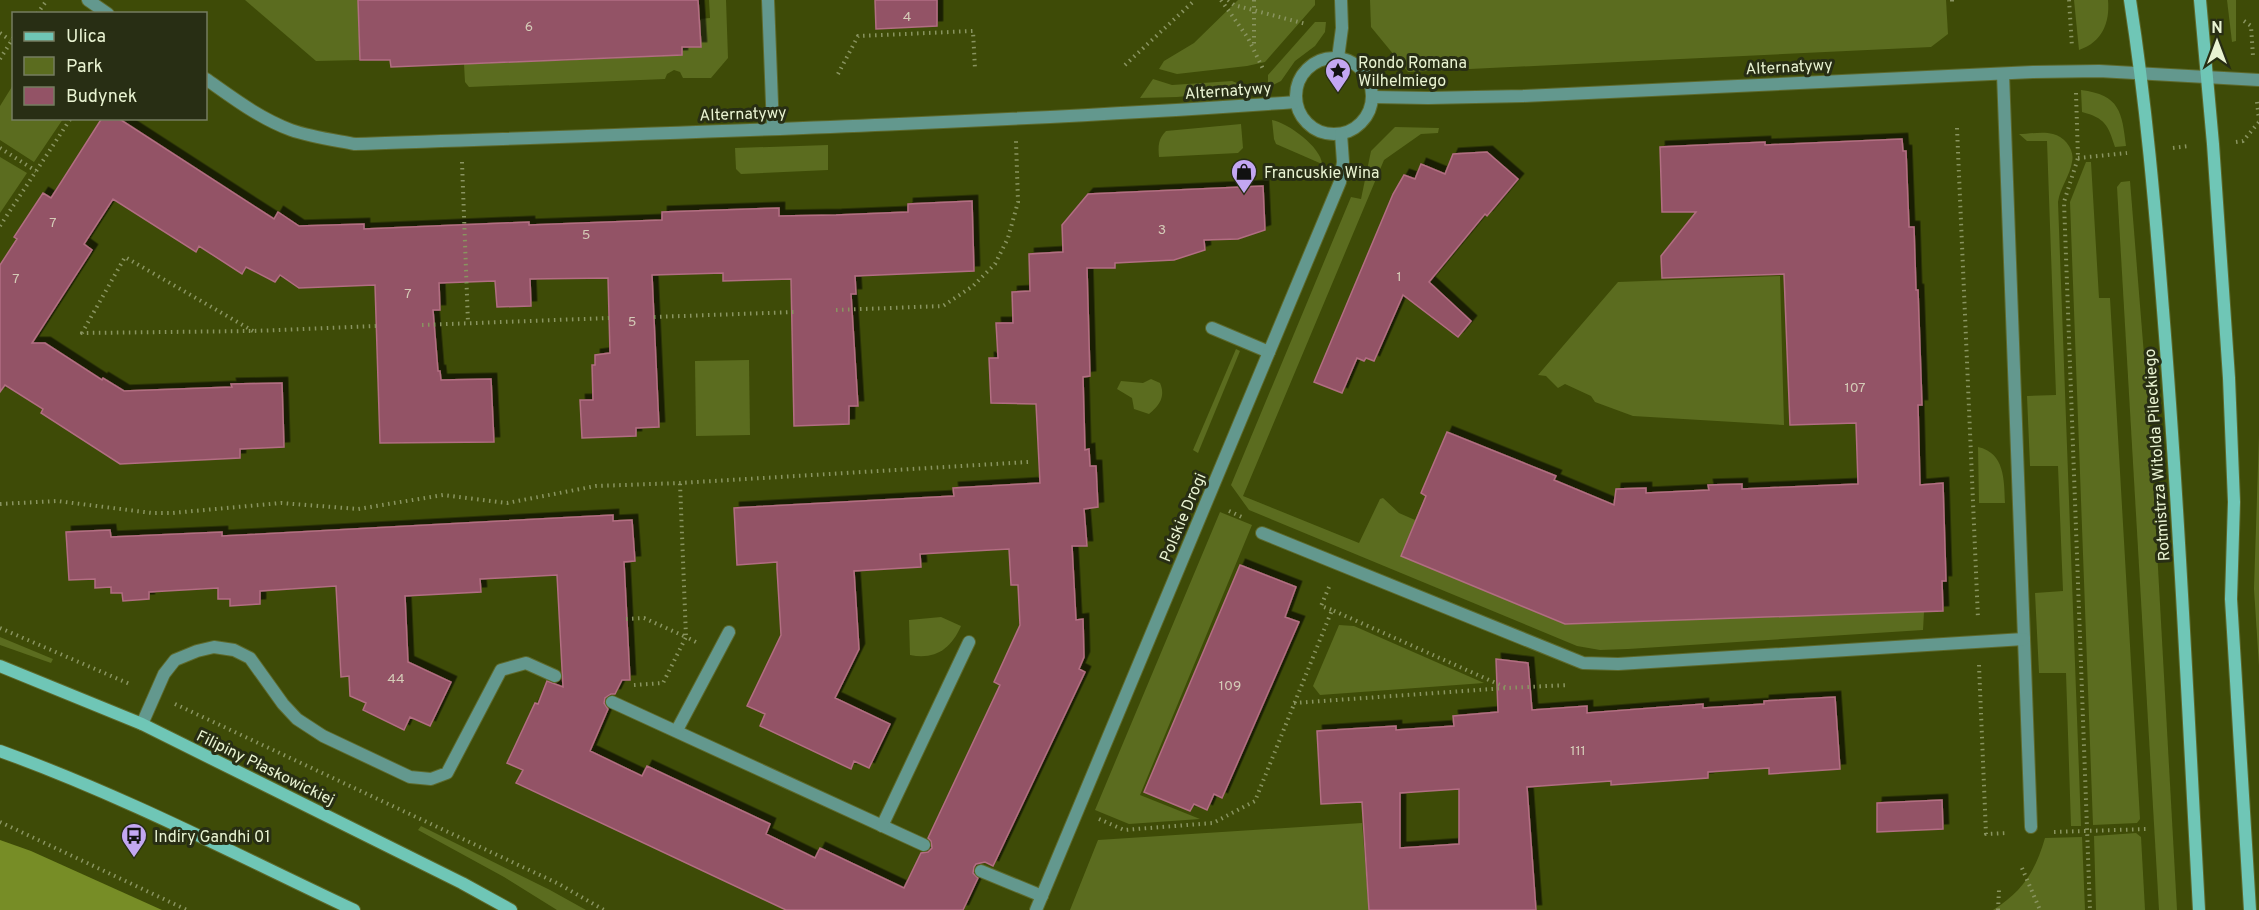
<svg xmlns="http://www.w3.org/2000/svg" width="2259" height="910" font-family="Overpass,sans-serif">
<defs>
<filter id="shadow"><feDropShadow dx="5.5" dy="-5.5" stdDeviation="0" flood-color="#0009"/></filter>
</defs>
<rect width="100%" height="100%" fill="#3e4b07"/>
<g fill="#5b6c1f">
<path d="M245,0H358L360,60L316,61Z"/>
<path d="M709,0H726L728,58L711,78H683L680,72L674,70L667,74L665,79L469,87L465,82L464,64L517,62L554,54L555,61L682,55V47L700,46L699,19L710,18Z"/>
<path d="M1238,0H1315V5L1265,62L1247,66L1177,74L1159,69L1164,61L1194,43Z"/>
<path d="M1370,0H1946L1948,34L1931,47L1408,72L1371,27Z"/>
<path d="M2074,0H2108C2110,23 2102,42 2079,50Z"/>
<path d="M2227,0H2236V41L2232,42Z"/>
<path d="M1315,22H1326L1325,32L1315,46L1295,61L1281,81L1271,86L1268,83V75Z"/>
<path d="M1153,79L1172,85L1232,81L1237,83L1238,91L1177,97L1140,98Z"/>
<path d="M13,85L14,118L63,119L34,162L0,140V106Z"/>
<path d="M2081,90C2120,95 2122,112 2126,146L2115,147C2108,125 2105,118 2082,112Z"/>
<path d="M1272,120C1288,123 1321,147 1322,164L1276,144L1274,139Z"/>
<path d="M1241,124L1243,148L1238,153L1159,157C1158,146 1158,139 1166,131Z"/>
<path d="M1395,127L1439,128L1438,133L1421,134L1384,160L1243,496L1359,543L1380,499L1383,498L1399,513L1415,520L1424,500L1568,557L1924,612L1923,630L1628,649L1600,650L1577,646L1249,510L1231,485L1351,197L1361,199L1371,151Z"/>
<path d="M2019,134C2029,134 2043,131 2053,134C2065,137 2075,150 2072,162C2070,176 2060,187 2058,202L2081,826H2071L2066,673H2039L2035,593L2063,591L2058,466H2030L2027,396L2056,395L2047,141H2027Z"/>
<path d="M828,145V170L741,174L736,169L735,148Z"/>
<path d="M0,157L27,173L0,213Z"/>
<path d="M2086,162H2091L2099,298H2110L2140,819L2137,823L2093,825L2070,202Z"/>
<path d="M2130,181L2151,442L2177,910H2159L2117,187L2121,182Z"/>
<path d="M1780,276L1784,425L1633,416L1595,402L1591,396L1565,384L1558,388L1546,376L1538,375L1618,282Z"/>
<path d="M1236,349L1240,351L1198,453L1193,450Z"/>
<path d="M749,360L750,435L696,436L695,361Z"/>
<path d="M1151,379L1160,383C1166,397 1159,406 1149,414L1134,409L1132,398L1117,389L1121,381L1143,383Z"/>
<path d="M2259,435V666L2254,589Z"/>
<path d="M1978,447C2005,453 2004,480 2005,503H1979Z"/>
<path d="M1220,512L1252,525L1140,795L1200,819L1129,824L1095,810Z"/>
<path d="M941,617L961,626C951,649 935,660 910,655L909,620Z"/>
<path d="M1339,625L1354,626L1484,683L1320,695L1313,686Z"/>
<path d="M0,637L53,659L51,663L0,645Z"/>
<path d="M1362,823L1369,910H1070L1098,840Z"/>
<path d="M421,826L550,890L586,910H557L504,877L418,830Z"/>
<path d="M2136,833L2141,837L2145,910H2096L2094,836Z"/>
<path d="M2082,837L2085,910H1993C2023,891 2035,872 2045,838Z"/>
</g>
<path fill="#778d26" d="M0,840L31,851L162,910H0Z"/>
<g fill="#935366" stroke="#b26e82" stroke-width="1.5" fill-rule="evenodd" filter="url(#shadow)">
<path d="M358,0H698L701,47H682V55L391,67L390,60H360Z"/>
<path d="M875,0H937V26L876,29Z"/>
<path d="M102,118H118L274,219L278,212L299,226L364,224V229L529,222V225L662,220V212L779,208V216L836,215L908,212V204L972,201L974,271L855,276L856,294H851L858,406H849V424L794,426L791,279L723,281V273L652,275L659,427L636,428V436L582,438L580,400H593L592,365H595V355L610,353L608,278L530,279L531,306L497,307L495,281L439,283L440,310H433L438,371H440L441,380L491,379L494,442L380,443L375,285L299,288L280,275L275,282L246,267L242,274L199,246L196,252L113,199L84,244L92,250L32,343H45L102,380L103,378L124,391L232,387L231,384L282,383L284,447L240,449V458L120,464L41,413L43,409L5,385L0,392V265L17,239L14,237L43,193L51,198Z"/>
<path d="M1902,139L1903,151H1906L1909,227H1914L1916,290H1918L1922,405H1918L1920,485L1943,483L1946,581H1942L1943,611L1565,624L1401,556L1426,496L1421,493L1447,432L1556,476L1554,480L1614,505L1616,489L1646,488V493L1709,490L1708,485L1742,484V489L1858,484L1856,423L1790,425L1784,274L1662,278L1661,256L1696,212H1662L1660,147L1765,142V145Z"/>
<path d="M1487,152L1518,179L1487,216L1485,214L1429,282L1471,321L1458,337L1403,295L1374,361L1366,358L1364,361L1357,358L1342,393L1314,382L1393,194L1404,175L1415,179L1421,164L1445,174L1453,154Z"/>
<path d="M1263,186L1265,230L1238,239L1204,240L1205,250L1174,260L1115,263V268H1087L1090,376L1083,377L1085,450L1089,449L1090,466H1096L1098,507L1084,509L1087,546H1072L1076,620L1083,619L1084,657L1079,669L1085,672L993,866L985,862L976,864L974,867L973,873L978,878L963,910H786L516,783L523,770L507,763L535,703L538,704L547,681L563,687L557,575L480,579L481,592L405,596L408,662L451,682L430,726L410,717L404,730L363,710L366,703L350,696L349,676L341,677L336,586L260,591V604L230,606V599H218V588L149,592V599L123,601L122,593H111V587L95,588V579L69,580L66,532L110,530L111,537L222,532V536L613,515V521L632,520L635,561L624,562L630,680H622L615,694H611L605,698L604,703L608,709L590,751L642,776L647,766L770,824L766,834L815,858L820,848L904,888L921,853L928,852L932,848L931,841L928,838L1000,685L994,682L1020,625L1018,585H1011L1009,549L920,554L921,567L854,571L859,649L835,698L890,724L869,768L854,761L851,769L760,726L765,714L747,706L781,635L777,569V562L737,565L734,508L954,496L953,488L1040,483L1036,404L991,403L989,358H998L996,323H1013L1012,292L1030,291L1029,254L1063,252L1062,225L1088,194Z"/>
<path d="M1240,565L1296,587L1285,617L1299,622L1222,798L1214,794L1207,810L1194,804L1190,811L1144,792Z"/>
<path d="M1496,659L1528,663L1532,710L1587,706V713L1703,704V708L1764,704V701L1835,697L1840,769L1769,774V768L1708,772V778L1611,785V781L1527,787L1536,910H1369L1362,802L1321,804L1317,731L1396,726V730L1454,726L1453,716L1498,712ZM1459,789V844L1400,848V793Z"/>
<path d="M1942,800L1943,829L1877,832V803Z"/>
</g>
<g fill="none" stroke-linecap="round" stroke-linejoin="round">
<defs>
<g id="service">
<path d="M2003,74L2031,827"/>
<path d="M2206,77L2259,80"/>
<path d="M1212,328L1269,352"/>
<path d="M1262,533L1583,663L1618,664L2024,639"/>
<path d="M612,702L924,845"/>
<path d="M142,724L164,674L175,660L197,651L214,647L234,650L250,658L283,704L297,719L323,736L410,777L431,779L447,773L501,670L526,663L555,676"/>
<path d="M677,730L729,632"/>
<path d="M882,826L969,642"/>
<path d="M981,871L1042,896"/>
</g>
<g id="minor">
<path d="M88,0L108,14"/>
<path d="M768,0L773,129"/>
<circle cx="1334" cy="96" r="38"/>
<path d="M1338,58L1342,28L1341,0"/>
<path d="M206,79C233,98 259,118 291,130C311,137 334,140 355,144C669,133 983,124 1296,102"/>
<path d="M1373,97L1428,98L1523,96L2033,72L2099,71L2206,77"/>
<path d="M1036,910L1340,182L1343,162L1341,134"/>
</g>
<g id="secondary">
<path d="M2130,0C2146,103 2155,206 2163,310C2179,510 2188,710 2199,910"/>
<path d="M2200,0L2213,144L2229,378L2234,502L2231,599L2250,910"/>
<path d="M0,666L142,724L462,883L511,910"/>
<path d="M0,751C122,795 237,855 354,910"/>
</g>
</defs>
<use href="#service" stroke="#5d692c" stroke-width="14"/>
<use href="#minor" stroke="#5d692c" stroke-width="14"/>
<use href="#secondary" stroke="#5d692c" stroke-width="14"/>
<g stroke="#899460" stroke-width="4" stroke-dasharray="1.5 4.5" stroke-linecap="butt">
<path d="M1221,0L1248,38L1264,71"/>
<path d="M1228,0L1234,5L1306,24"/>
<path d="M1254,0V48"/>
<path d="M1952,0V2"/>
<path d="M2069,0L2072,47"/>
<path d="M37,14L47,0"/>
<path d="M2244,21L2251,26L2253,56"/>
<path d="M0,33L10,40"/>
<path d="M0,59L14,37"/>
<path d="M1125,65L1195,0"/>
<path d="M838,74L858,36L973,31L975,69"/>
<path d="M2076,93L2078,158L2064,202L2090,910"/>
<path d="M2257,102L2259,120"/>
<path d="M1957,128L1978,619"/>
<path d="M2236,142L2243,141L2259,122"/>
<path d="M0,148L36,171"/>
<path d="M2173,148L2189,146"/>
<path d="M2078,158L2127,153"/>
<path d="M462,162L468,323"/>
<path d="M0,226L71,118"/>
<path d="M836,310L943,306L973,286L995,264L1008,238L1018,202L1016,141"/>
<path d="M654,317L795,312"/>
<path d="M422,325L609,318"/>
<path d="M253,331L125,257L82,333L253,331L376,326"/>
<path d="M0,504L57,501L152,513H172L281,503L358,509L443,495L507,503L596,486L680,483L1028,462"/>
<path d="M1229,511L1244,518"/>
<path d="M1329,587L1321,606L1332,610"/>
<path d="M626,619L644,618L686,637L680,483"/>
<path d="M0,628L132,685"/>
<path d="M1979,665L1986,834L2007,833"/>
<path d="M634,685L663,683L686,637L698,643"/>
<path d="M1294,703L1506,688"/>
<path d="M175,704L559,884L604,910"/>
<path d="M1099,819L1124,830L1213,823L1255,801L1332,610L1507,688L1568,685"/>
<path d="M0,822L187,910"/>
<path d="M2054,832L2147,829"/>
<path d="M2022,868L2040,910"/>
<path d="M1998,910L1999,890"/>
</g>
<use href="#service" stroke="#63988e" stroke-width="12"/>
<use href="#minor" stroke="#63988e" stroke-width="12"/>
<use href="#secondary" stroke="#6fc6b6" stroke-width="12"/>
</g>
<defs>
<symbol id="sight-pin" viewBox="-11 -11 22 30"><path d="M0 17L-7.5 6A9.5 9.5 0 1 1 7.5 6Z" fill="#c3a7f2" stroke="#282e14"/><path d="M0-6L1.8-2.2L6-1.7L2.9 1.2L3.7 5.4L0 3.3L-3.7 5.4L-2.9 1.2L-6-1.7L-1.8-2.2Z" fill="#111"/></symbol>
<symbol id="shop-pin" viewBox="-11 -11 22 30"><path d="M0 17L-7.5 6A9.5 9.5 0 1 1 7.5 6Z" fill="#c3a7f2" stroke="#282e14"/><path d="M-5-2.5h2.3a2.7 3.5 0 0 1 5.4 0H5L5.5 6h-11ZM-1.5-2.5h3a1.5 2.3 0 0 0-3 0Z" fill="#111"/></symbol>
<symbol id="bus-pin" viewBox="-11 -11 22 30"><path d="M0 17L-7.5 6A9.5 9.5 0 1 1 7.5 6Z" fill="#c3a7f2" stroke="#282e14"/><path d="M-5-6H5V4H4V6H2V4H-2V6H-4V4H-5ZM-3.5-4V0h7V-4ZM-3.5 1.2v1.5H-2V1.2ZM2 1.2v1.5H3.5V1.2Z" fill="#111"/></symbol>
</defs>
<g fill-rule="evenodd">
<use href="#sight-pin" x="1323" y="56" width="30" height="40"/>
<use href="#shop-pin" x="1229" y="157" width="30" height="40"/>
<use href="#bus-pin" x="119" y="821" width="30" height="40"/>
</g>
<g text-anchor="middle" stroke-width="6" stroke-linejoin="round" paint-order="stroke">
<g font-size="14" fill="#d4cbb7">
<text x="907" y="21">4</text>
<text x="529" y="31">6</text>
<text x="53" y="227">7</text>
<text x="1162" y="234">3</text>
<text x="586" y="239">5</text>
<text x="1399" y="281">1</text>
<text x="16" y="283">7</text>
<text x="408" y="298">7</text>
<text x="632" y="326">5</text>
<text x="1855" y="392">107</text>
<text x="396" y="683">44</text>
<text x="1230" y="690">109</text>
<text x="1578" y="755">111</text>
</g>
<g font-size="16" fill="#e9f3d2" stroke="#282e14" text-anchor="start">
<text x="1358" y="68">Rondo Romana<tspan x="1358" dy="18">Wilhelmiego</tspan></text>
<text x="1264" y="178">Francuskie Wina</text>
<text x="154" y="842">Indiry Gandhi 01</text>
</g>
<g font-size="16" fill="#e9f3d2" stroke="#282e14">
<text transform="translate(1789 66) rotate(-3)" y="6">Alternatywy</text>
<text transform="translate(1228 90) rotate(-4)" y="6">Alternatywy</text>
<text transform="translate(743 113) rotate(-2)" y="6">Alternatywy</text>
<text transform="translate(2156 455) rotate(-94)" y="6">Rotmistrza Witolda Pileckiego</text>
<text transform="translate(1182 517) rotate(-67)" y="6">Polskie Drogi</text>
<text transform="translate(266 767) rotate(26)" y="6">Filipiny Płaskowickiej</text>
</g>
</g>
<rect x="12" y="12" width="195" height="108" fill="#282e14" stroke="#757d60" stroke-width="1.5"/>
<rect x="24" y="32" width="30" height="9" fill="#6fc6b6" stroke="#757d60" stroke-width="1.5"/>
<text x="66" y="42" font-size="18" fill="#e9f3d2">Ulica</text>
<rect x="24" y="57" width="30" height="18" fill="#5b6c1f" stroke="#757d60" stroke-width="1.5"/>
<text x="66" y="72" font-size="18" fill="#e9f3d2">Park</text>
<rect x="24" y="87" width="30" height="18" fill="#935366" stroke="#757d60" stroke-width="1.5"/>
<text x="66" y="102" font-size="18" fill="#e9f3d2">Budynek</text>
<g transform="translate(2217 42)" stroke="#282e14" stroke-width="4.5" paint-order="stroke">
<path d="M0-4.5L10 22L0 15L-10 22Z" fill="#e9f3d2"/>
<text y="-9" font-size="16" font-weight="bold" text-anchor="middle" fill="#e9f3d2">N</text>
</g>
</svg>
